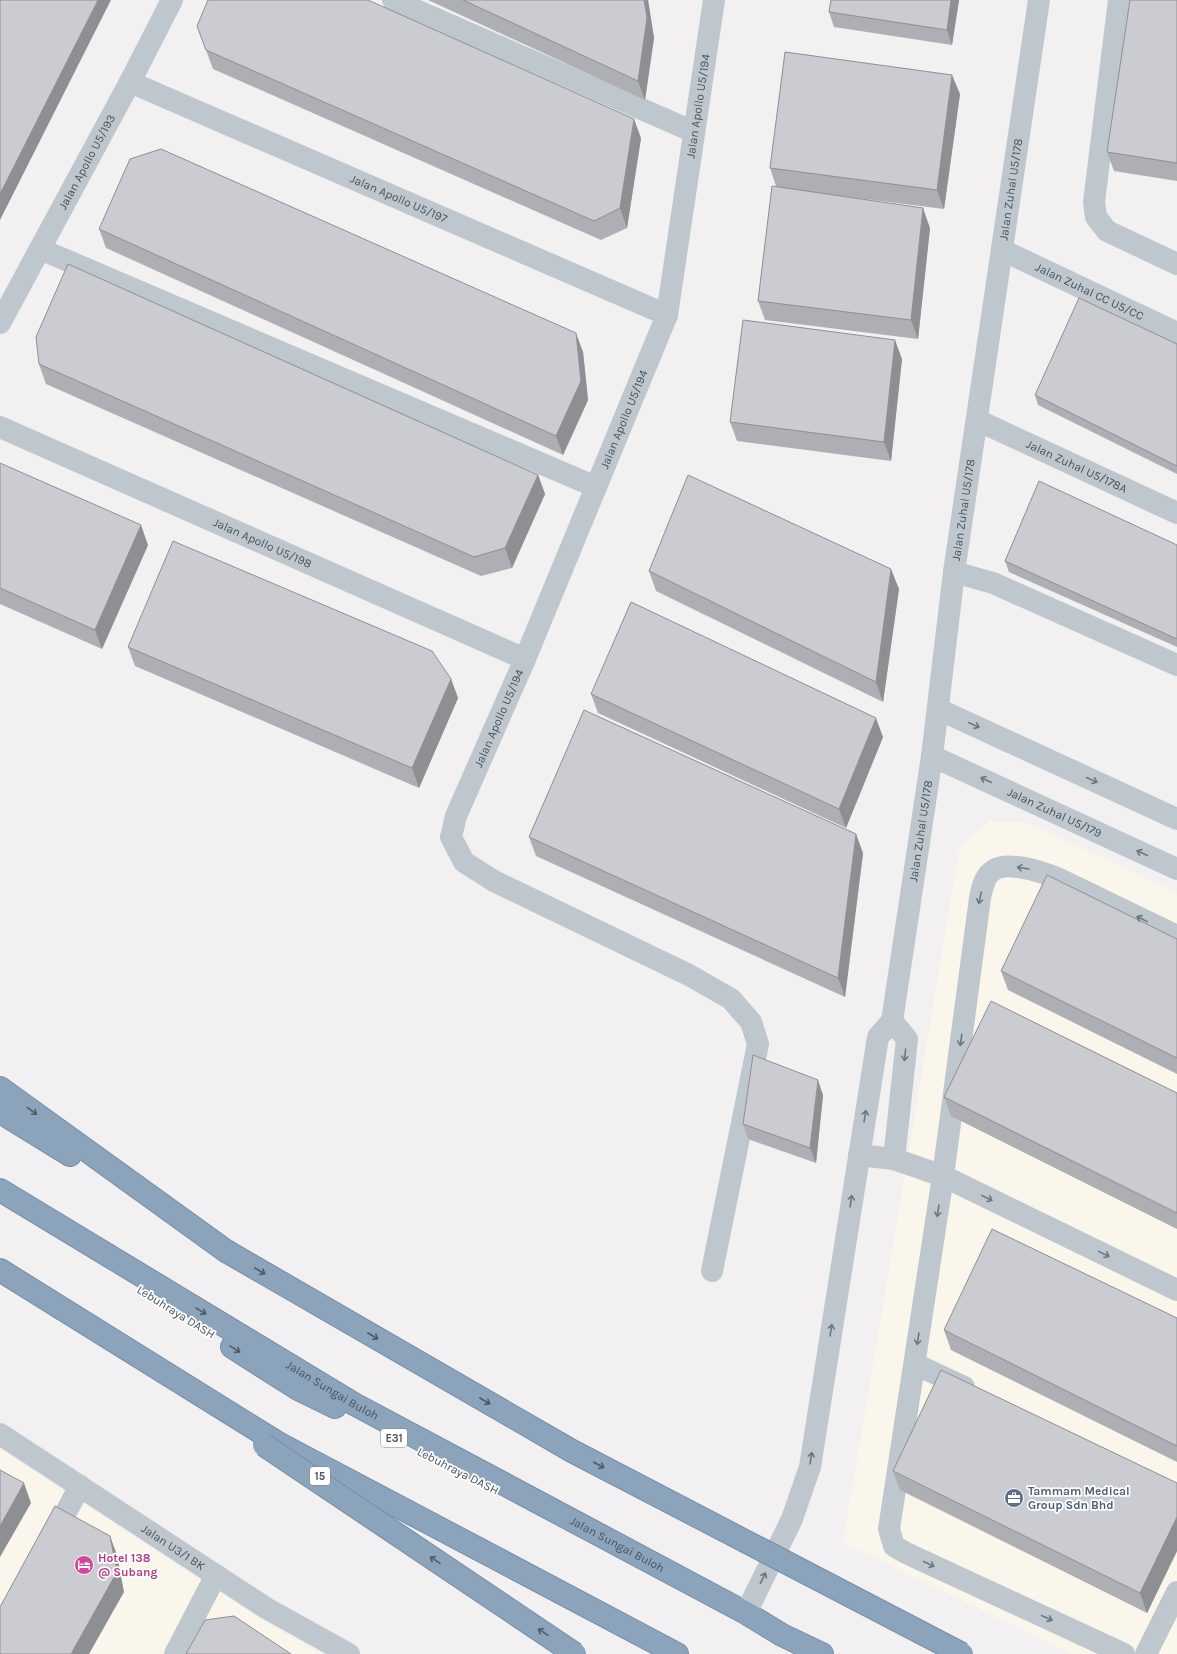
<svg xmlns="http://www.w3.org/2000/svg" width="1177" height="1654" font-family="Karla,sans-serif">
<rect width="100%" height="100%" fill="#f2f0f0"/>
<g fill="#fbf6eb">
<path d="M990,821L1029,823L1177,893V1654H1073L843,1543L960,846Z"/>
<path d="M0,1449L268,1624L323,1654H0Z"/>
</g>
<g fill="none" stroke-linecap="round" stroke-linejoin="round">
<defs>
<g id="highway">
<path d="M0,1088L226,1251"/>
<path d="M0,1112L70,1155"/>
<path id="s10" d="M0,1190L354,1404L746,1613L782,1635L822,1654"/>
<path d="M0,1270L278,1443L677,1654"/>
<path d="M232,1347L298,1389L335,1407"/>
</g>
</defs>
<use href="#highway" stroke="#768ea7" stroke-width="24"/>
<g stroke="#bfc7ce" stroke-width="22">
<path d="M393,0L694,132"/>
<path d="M1119,0L1094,202L1096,217L1107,231L1177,264"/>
<path id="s1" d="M130,82L667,315"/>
<path d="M40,249L596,487"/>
<path id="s2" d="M1002,250L1177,333"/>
<path id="s3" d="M0,323L130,82L172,0"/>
<path id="s4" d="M977,420L1177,513"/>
<path id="s5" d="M0,427L525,659"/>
<path d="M954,572L993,583L1177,665"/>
<path d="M938,709L1177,819"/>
<path id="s6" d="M932,756L1177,869"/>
<path id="s7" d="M892,1021L932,756L954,572L1039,0"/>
<path d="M892,1021L907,1039L894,1159"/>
<path d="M859,1155L894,1159L943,1176L1177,1290"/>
<path id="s8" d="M712,1271L758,1044L751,1022L731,999L689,975L494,881L464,862L451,837L456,816L525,659L667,315L714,0"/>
<path d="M915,1364L964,1387"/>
<path id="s9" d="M0,1434L266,1608L349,1654"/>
<path d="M52,1538L80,1486"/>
<path d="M746,1613L792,1519L810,1467L878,1037L892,1021"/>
<path d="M175,1654L216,1575"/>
<path d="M1124,1654L906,1553L894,1546L889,1529L943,1176L980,898C982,889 984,878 991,872C1004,859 1042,872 1057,878L1177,936"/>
<path d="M1146,1654L1177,1592"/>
</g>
<use href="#highway" stroke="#8ba3bb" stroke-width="22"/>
<defs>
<g id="highway-bridge">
<path d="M226,1251L572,1451L962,1654"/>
<path d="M264,1445L575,1654"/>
</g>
</defs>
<use href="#highway-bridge" stroke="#768ea7" stroke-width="24" stroke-linecap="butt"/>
<use href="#highway-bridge" stroke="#8ba3bb" stroke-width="22"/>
</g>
<g fill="#aeafb5">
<path d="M428,0H648L654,38L645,100Z"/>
<path d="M831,0H959L952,45L834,27L829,12Z"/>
<path d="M1177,0V181L1114,171L1107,152Z"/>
<path d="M197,26L641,138L627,228L601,240L213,69Z"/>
<path d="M960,94L944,209L833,195L930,228L918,339L765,320L758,301L776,186L770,168Z"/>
<path d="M99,229L583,352L588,400L563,455L106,248Z"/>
<path d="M1177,344V474L1038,405L1035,395Z"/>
<path d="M902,359L891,461L737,441L730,422Z"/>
<path d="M39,364L538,475L545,494L512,568L481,576L46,384Z"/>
<path d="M0,463L148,545L102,649L0,604Z"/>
<path d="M1177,545V647L1009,572L1005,561Z"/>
<path d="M649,571L899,589L883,702L656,591Z"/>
<path d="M128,647L451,679L458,698L419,788L135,666Z"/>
<path d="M591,694L883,737L846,828L598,713Z"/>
<path d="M529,837L863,853L845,997L536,856Z"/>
<path d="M1177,939V1074L1008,990L1001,971Z"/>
<path d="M1177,1093V1229L951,1116L944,1097Z"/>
<path d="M823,1095L816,1163L748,1139L743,1124Z"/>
<path d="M1177,1318V1462L951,1350L944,1330Z"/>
<path d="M893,1471L1177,1483V1551L1147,1613L900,1490Z"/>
</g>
<g fill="#8d8f93">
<path d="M98,0H111L0,220V194Z"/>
<path d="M644,0H648L654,38L645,100L638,81Z"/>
<path d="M951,0H959L952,45L947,30Z"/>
<path d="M952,75L960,94L944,209L937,190Z"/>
<path d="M634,119L641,138L627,228L620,208Z"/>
<path d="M923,208L930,228L918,339L911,320Z"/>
<path d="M576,333L583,352L588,400L563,455L556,436Z"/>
<path d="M895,340L902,359L891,461L884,442Z"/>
<path d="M538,475L545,494L512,568L505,548Z"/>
<path d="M141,525L148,545L102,649L95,630Z"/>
<path d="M891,569L899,589L883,702L876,682Z"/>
<path d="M451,679L458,698L419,788L412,768Z"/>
<path d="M876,718L883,737L846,828L839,809Z"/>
<path d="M856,834L863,853L845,997L838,978Z"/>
<path d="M818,1080L823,1095L816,1163L810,1148Z"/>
<path d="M24,1483L31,1503L0,1557V1526Z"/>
<path d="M1177,1517V1551L1147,1613L1140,1593Z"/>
<path d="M110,1536L117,1555L124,1592L89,1654H71Z"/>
</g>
<g fill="#caccd2" stroke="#8d8f93">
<path d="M0,0H98L0,194Z"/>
<path d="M208,0H368L634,119L620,208L594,221L206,50L197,26Z"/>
<path d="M463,0H644L647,18L638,81Z"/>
<path d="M831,0H951L947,30L829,12Z"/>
<path d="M1130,0H1177V163L1107,152Z"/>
<path d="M785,52L952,75L937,190L770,168Z"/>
<path d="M161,149L576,333L581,381L556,436L99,229L130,159Z"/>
<path d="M772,186L923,208L911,320L758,301Z"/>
<path d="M68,264L538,475L505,548L474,557L39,364L36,337Z"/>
<path d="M1079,298L1177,344V466L1035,395Z"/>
<path d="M743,320L895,340L884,442L730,422Z"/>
<path d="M0,463L141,525L95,630L0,588Z"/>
<path d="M688,475L891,569L876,682L649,571Z"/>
<path d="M1039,481L1177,545V639L1005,561Z"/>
<path d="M173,541L432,651L451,679L412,768L128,647Z"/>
<path d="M631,602L876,718L839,809L591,694Z"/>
<path d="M584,710L856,834L838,978L529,837Z"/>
<path d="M1047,875L1177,939V1058L1001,971Z"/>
<path d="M991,1001L1177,1093V1213L944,1097Z"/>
<path d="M753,1055L818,1080L810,1148L743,1124Z"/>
<path d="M992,1229L1177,1318V1446L944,1330Z"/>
<path d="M941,1370L1177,1483V1517L1140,1593L893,1471Z"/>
<path d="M0,1470L24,1483L0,1526Z"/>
<path d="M55,1506L110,1536L117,1572L71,1654H0V1607Z"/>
<path d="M234,1616L291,1654H186L205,1620Z"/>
</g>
<defs><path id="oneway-shaft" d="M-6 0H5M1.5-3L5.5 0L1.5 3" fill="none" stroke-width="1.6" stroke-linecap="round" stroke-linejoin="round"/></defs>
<g stroke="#6c767e">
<use href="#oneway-shaft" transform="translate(974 725) rotate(25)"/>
<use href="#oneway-shaft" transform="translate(986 780) rotate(-155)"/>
<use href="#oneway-shaft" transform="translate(1092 780) rotate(25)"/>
<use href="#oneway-shaft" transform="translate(1142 853) rotate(-155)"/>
<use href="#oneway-shaft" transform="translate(1023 868) rotate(-171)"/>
<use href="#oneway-shaft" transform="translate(980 898) rotate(102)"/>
<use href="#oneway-shaft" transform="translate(1142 919) rotate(-154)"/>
<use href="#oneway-shaft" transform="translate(961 1040) rotate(98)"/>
<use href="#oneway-shaft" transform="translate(905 1055) rotate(96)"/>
<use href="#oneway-shaft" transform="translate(865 1116) rotate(-81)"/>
<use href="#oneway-shaft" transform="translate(987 1198) rotate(26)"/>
<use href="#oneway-shaft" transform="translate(851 1201) rotate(-81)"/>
<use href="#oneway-shaft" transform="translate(938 1211) rotate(99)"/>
<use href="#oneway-shaft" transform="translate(1104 1254) rotate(26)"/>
<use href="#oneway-shaft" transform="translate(831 1330) rotate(-81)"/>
<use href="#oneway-shaft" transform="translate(918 1339) rotate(99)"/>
<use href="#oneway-shaft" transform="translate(811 1458) rotate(-81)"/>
<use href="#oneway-shaft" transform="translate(929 1564) rotate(25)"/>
<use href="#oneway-shaft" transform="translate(763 1578) rotate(-64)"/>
<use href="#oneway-shaft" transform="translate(1047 1618) rotate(25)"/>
</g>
<g stroke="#505b66">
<use href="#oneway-shaft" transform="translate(32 1111) rotate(36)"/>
<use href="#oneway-shaft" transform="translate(260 1271) rotate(30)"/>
<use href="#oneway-shaft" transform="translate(201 1311) rotate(31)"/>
<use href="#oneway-shaft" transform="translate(373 1336) rotate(30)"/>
<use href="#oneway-shaft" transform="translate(235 1349) rotate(32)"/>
<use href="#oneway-shaft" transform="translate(485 1401) rotate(30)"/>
<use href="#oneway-shaft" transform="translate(599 1465) rotate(28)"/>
<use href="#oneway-shaft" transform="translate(435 1560) rotate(-146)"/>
<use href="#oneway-shaft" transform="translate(543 1632) rotate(-146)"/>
</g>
<defs>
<symbol id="office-disc" viewBox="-11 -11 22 22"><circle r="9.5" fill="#5c6f8a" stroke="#fff"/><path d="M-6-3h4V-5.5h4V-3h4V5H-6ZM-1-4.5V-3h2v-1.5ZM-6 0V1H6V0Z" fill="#fff"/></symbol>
<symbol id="hotel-disc" viewBox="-11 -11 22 22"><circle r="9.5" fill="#d1479c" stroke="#fff"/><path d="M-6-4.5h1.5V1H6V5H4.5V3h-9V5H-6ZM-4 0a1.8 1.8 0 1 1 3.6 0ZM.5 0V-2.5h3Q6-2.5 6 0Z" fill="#fff"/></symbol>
</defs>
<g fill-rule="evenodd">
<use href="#office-disc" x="1003" y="1487" width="22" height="22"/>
<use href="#hotel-disc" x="73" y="1554" width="22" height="22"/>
</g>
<g text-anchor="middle" stroke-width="3.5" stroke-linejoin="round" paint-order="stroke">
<g fill="#fff" stroke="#80878d" stroke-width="1">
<rect x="381" y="1429" width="26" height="18" rx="3"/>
<rect x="310" y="1467" width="20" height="18" rx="3"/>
</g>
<g font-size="11" font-weight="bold" fill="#49535c">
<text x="394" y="1442">E31</text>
<text x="320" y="1480">15</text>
</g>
<g font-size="12" fill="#49535c" stroke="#fff">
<text dy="4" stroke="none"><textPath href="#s8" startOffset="1390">Jalan Apollo U5/194</textPath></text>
<text dy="4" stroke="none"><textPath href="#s3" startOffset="183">Jalan Apollo U5/193</textPath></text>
<text dy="4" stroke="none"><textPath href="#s7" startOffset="840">Jalan Zuhal U5/178</textPath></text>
<text dy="4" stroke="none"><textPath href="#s1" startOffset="293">Jalan Apollo U5/197</textPath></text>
<text dy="4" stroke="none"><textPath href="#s2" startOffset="97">Jalan Zuhal CC U5/CC</textPath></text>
<text dy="4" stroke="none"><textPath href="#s8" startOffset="1066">Jalan Apollo U5/194</textPath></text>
<text dy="4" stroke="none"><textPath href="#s4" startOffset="110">Jalan Zuhal U5/178A</textPath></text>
<text dy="4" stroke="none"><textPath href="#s7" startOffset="516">Jalan Zuhal U5/178</textPath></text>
<text dy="4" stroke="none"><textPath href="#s5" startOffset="287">Jalan Apollo U5/198</textPath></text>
<text dy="4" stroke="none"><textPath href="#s8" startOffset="742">Jalan Apollo U5/194</textPath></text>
<text dy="4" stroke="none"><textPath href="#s6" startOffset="135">Jalan Zuhal U5/179</textPath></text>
<text dy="4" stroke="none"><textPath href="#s7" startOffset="192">Jalan Zuhal U5/178</textPath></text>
<text transform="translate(176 1312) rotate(32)" y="4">Lebuhraya DASH</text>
<text dy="4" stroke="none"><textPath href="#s10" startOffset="388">Jalan Sungai Buloh</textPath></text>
<text transform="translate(458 1471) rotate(27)" y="4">Lebuhraya DASH</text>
<text dy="4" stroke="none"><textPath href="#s10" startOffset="712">Jalan Sungai Buloh</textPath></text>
<text dy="4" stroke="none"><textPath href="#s9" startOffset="207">Jalan U3/1 BK</textPath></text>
</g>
<g font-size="12" font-weight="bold" fill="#4e5e75" stroke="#fff" text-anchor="start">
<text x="1028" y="1495">Tammam Medical<tspan x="1028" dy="14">Group Sdn Bhd</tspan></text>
</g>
<g font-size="12" font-weight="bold" fill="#b23c85" stroke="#fff" text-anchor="start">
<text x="98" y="1562">Hotel 138<tspan x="98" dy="14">@ Subang</tspan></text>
</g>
</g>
</svg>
